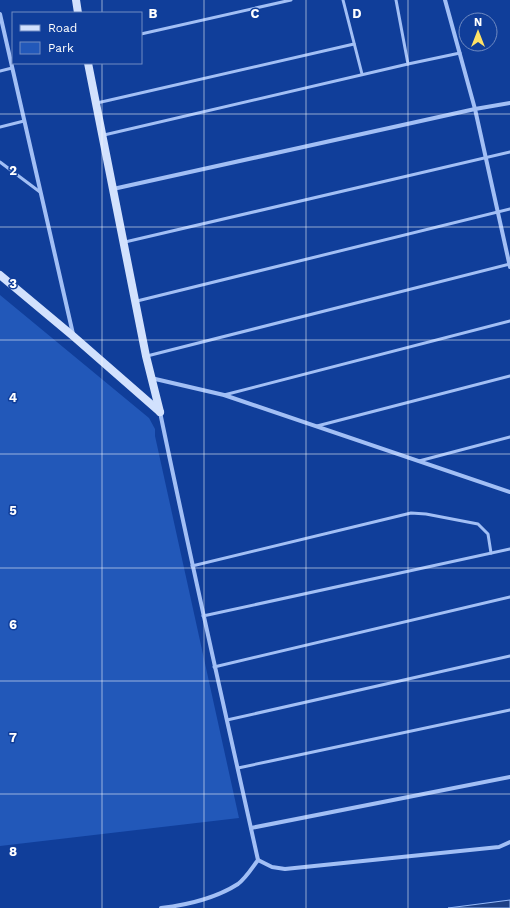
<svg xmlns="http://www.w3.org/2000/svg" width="510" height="908" font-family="'Work Sans',sans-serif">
<rect width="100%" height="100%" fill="#103e9a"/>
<path fill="#2258b9" d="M0,295L149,418L155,429V436L239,818L0,846Z"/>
<path fill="#1d4086" stroke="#94b8f8" d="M510,900V908H448Z"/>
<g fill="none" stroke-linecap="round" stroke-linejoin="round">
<g stroke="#a2bff5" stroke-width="3">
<path d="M343,0L362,74"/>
<path d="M396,0L408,64"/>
<path d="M141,34L291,0"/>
<path d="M0,71L12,68"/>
<path d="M97,103L354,44"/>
<path d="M0,127L24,121"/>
<path d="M104,135L408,64L460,53"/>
<path d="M0,162L40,192"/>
<path d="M125,242L510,152"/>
<path d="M137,301L510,209"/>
<path d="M147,356L510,264"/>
<path d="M224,395L510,321"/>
<path d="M317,426L510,376"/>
<path d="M419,461L510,437"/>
<path d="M192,566L411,513L426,514L478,524L488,534L491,553"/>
<path d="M203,616L510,549"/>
<path d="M214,667L510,597"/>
<path d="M227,720L510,656"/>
<path d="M238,768L510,710"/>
</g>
<g stroke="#a2bff5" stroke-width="4">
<path d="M0,14L73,334"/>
<path d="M510,103L475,109L510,267"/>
<path d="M113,189L475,109L445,0"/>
<path d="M151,378L224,395L510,492"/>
<path d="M160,412C191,562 225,711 258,860C252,868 246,878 238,884C216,898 187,905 161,908"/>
<path d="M251,828L510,777"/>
<path d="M258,860L272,867L285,869L499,847L510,842"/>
</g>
<g stroke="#d2e1fd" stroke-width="8">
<path d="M76,0L78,13"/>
<path d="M88,63L146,356L160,412"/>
<path d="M0,275L73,336L160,412"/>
</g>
</g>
<path fill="none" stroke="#fff" stroke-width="1" stroke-opacity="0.55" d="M102,0V13M204,0V908M306,0V908M408,0V908M102,63V908M0,114H510M0,227H510M0,340H510M0,454H510M0,568H510M0,681H510M0,794H510"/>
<g font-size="13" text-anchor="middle" font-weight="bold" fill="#fff" stroke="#103e9a" stroke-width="3" stroke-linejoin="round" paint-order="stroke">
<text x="153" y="18">B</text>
<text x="255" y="18">C</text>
<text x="357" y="18">D</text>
<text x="13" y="175">2</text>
<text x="13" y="288">3</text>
<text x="13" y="402">4</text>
<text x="13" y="515">5</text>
<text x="13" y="629">6</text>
<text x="13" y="742">7</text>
<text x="13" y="856">8</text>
</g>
<rect x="12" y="12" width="130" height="52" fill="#103e9a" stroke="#708bc2"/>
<rect x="20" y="25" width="20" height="6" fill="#d2e1fd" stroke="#708bc2"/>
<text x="48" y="32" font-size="12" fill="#ffffff">Road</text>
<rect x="20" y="42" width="20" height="12" fill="#2258b9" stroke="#708bc2"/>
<text x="48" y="52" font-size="12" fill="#ffffff">Park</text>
<g transform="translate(478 32)"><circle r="19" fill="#103e9a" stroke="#708bc2"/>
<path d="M0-3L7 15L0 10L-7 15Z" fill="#ffe266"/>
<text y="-6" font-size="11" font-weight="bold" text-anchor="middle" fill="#ffffff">N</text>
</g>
</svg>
